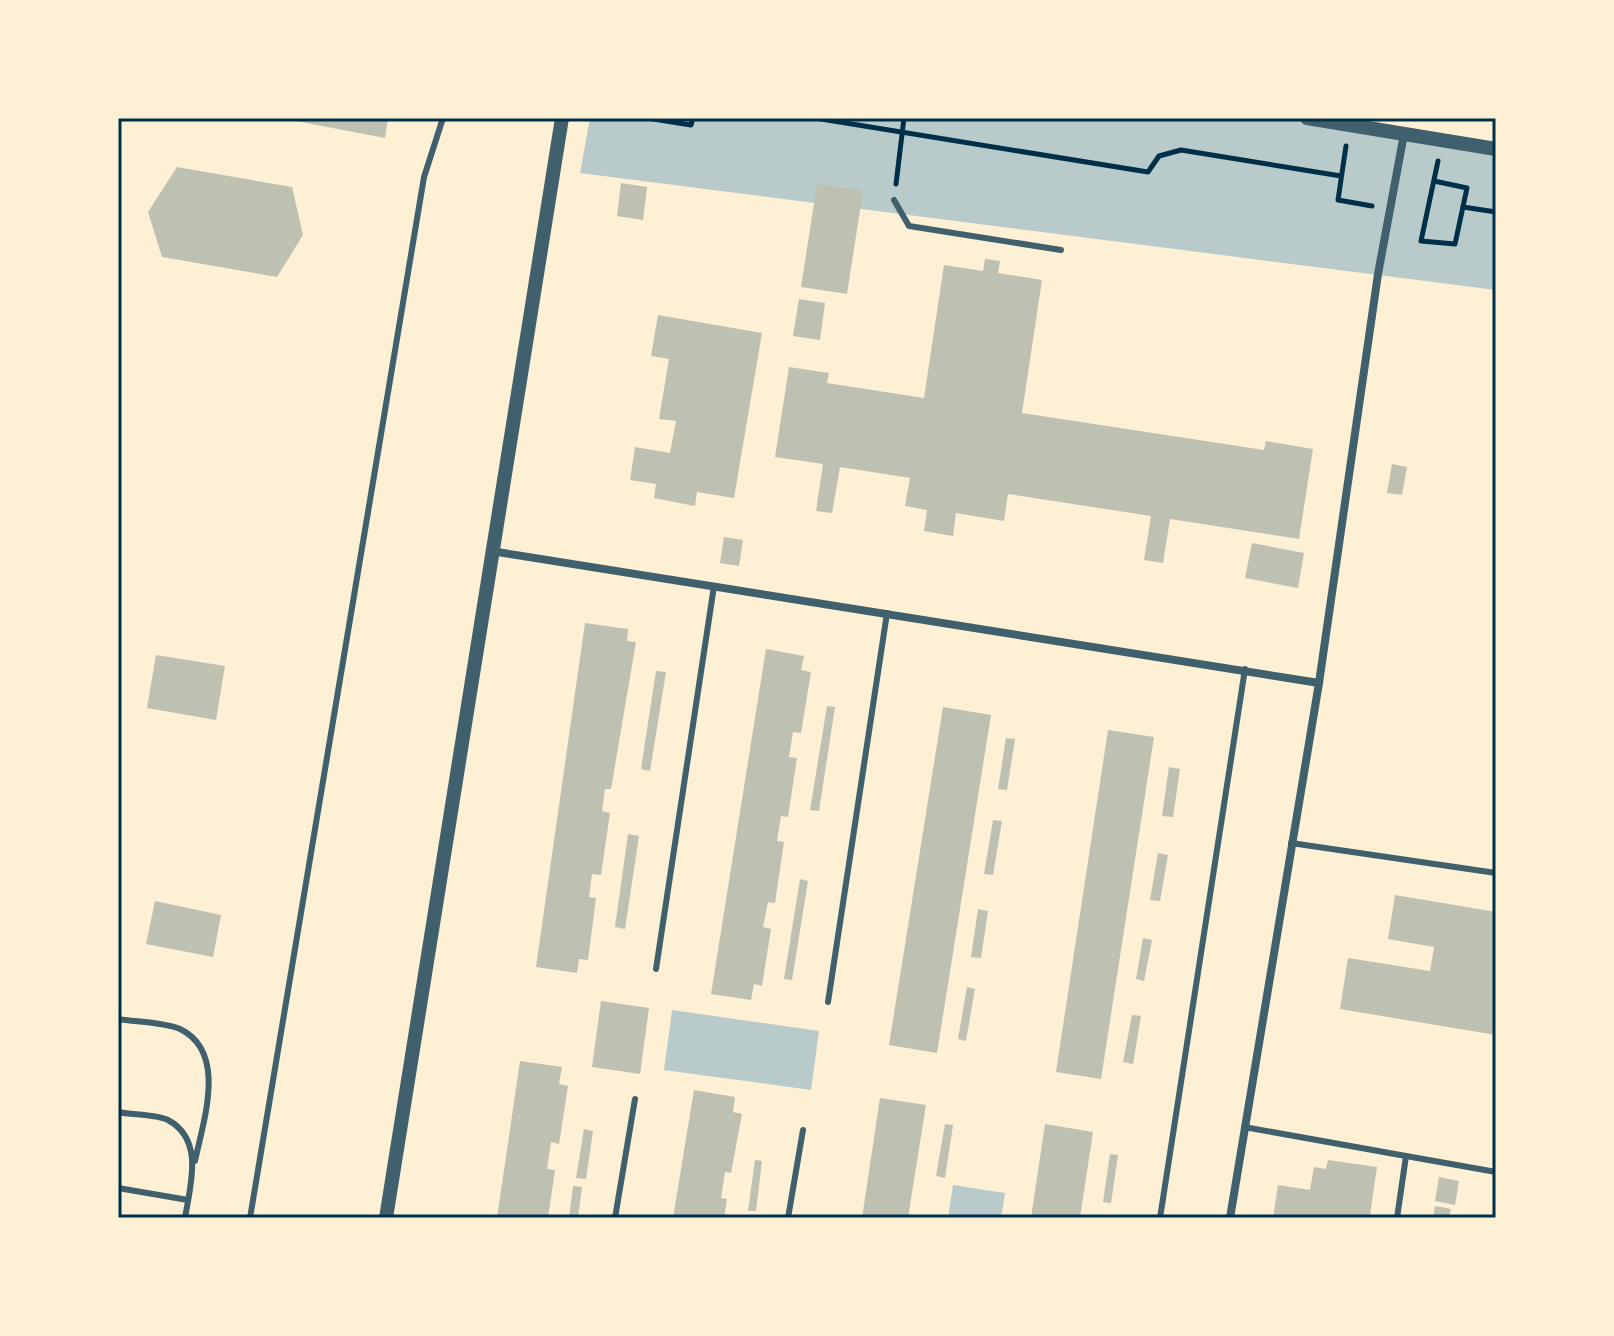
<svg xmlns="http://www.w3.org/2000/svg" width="1614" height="1336" font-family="Karla,sans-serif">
<rect width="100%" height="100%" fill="#fdf0d5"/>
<g fill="#b9caca">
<path d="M590,118H1306L1496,149V290L580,173Z"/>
<path d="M672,1010L819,1031L811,1090L664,1070Z"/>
<path d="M953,1185L1005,1193L1001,1218H948Z"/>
</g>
<g fill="#bec0b2">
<path d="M280,118H388L385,138Z"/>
<path d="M177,167L292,187L303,235L277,277L162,257L148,212Z"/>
<path d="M621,183L647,187L643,220L617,216Z"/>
<path d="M817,184L863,191L847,294L801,287Z"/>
<path d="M985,259L1000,261L998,273L1042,280L1022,413L1264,450L1266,441L1313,449L1299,539L1170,519L1163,563L1144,560L1151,516L1008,494L1004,521L956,513L953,536L924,531L927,510L905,506L910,478L840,467L832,513L816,511L823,464L775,457L789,367L829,373L827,383L924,398L944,265L983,271Z"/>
<path d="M799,299L825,303L820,340L793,336Z"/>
<path d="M658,315L762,333L734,498L697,492L695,506L654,498L656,484L630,480L635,447L670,453L676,421L659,419L669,359L651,356Z"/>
<path d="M1392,464L1407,467L1402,495L1387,493Z"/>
<path d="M724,537L743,540L739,566L720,563Z"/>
<path d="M1252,543L1304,553L1298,588L1245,578Z"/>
<path d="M585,623L628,629L627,641L636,642L611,789H605L602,811L610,813L601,875L592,874L589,897L596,898L588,960L579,959L577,973L536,967Z"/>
<path d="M766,649L804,656L801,670L811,672L801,733L793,732L789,757L797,758L788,817L781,816L777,841L784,842L775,903L768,902L763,927L771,929L762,986L754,984L751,1000L711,994Z"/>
<path d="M156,655L225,666L216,720L147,708Z"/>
<path d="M656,671L666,672L650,771L641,769Z"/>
<path d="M827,706L835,707L819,811L810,810Z"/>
<path d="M943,707L991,715L937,1053L889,1045Z"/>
<path d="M1108,730L1154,737L1101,1079L1056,1072Z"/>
<path d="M1006,738L1015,739L1007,790L998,789Z"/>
<path d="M1169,767L1180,769L1173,817L1162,816Z"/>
<path d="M993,820L1002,821L993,875L984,874Z"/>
<path d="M628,834L639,836L625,929L615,927Z"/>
<path d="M1158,853L1168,855L1160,901L1150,900Z"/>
<path d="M800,879L808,881L792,980L784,979Z"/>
<path d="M1395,895L1496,912V1035L1340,1009L1348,958L1430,971L1434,947L1388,939Z"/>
<path d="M155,901L221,915L213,957L146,944Z"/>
<path d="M978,909L988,911L981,958L971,957Z"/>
<path d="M1143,938L1152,940L1144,981L1136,979Z"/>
<path d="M967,987L975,989L966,1041L958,1039Z"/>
<path d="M601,1001L649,1008L640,1074L592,1067Z"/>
<path d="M1132,1015L1141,1016L1133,1064L1123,1062Z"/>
<path d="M520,1061L562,1067L559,1084L568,1086L559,1144L551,1142L547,1169L555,1170L548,1218H497Z"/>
<path d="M694,1090L735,1097L733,1112L742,1114L731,1173L725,1172L721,1198L727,1199L724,1218H673Z"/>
<path d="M880,1098L926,1105L908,1218H862Z"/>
<path d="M945,1124L953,1125L945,1178L936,1176Z"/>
<path d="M1045,1124L1093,1132L1080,1218H1031Z"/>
<path d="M584,1129L593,1131L586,1179L576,1178Z"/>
<path d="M1110,1154L1118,1155L1111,1203L1103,1202Z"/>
<path d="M755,1160L762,1161L756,1211H748Z"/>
<path d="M1328,1160L1377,1167L1370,1215L1273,1218L1278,1185L1310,1190L1314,1167L1326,1169Z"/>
<path d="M1439,1177L1459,1181L1455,1205L1435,1201Z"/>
<path d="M573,1186L582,1187L578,1218H569Z"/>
<path d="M1435,1206L1451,1209L1449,1218H1433Z"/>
</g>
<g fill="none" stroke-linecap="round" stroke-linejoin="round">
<g stroke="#003049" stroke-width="5">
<path d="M647,118L691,125L693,118"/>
<path d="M815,118L1148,172L1159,156L1181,150L1341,176"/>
<path d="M1346,146L1338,200L1372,206"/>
<path d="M1434,181L1467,188L1455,244L1421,241L1438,161"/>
<path d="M896,184L904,118"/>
<path d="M1463,207L1496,212"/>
</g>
<g stroke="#3f606c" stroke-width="6">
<path d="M894,200L909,226L1061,250"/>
<path d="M1291,843L1496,873"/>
<path d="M656,969L714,586"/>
<path d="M828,1002L887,613"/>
<path d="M118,1019C136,1022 163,1022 180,1029C228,1052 203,1122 195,1161"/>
<path d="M118,1112C132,1115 155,1114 168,1120C205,1140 190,1186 185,1218"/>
<path d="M1244,1127L1406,1156L1397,1218"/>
<path d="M1406,1156L1496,1172"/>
<path d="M118,1188L188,1200"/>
<path d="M250,1218L424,177L443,118"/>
<path d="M615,1218L635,1099"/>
<path d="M788,1218L803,1130"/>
<path d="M1160,1218L1245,669"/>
</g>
<g stroke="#3f606c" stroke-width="8">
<path d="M491,551L1319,683"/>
<path d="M1230,1218L1319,683L1378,274L1404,134"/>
</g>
<g stroke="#3f606c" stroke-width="14">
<path d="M1307,118L1496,149"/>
<path d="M386,1218L562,118"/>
</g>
</g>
<rect width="1614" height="1336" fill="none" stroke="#fdf0d5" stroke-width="240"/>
<rect x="120" y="120" width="1374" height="1096" fill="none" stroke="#003049" stroke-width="3"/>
</svg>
